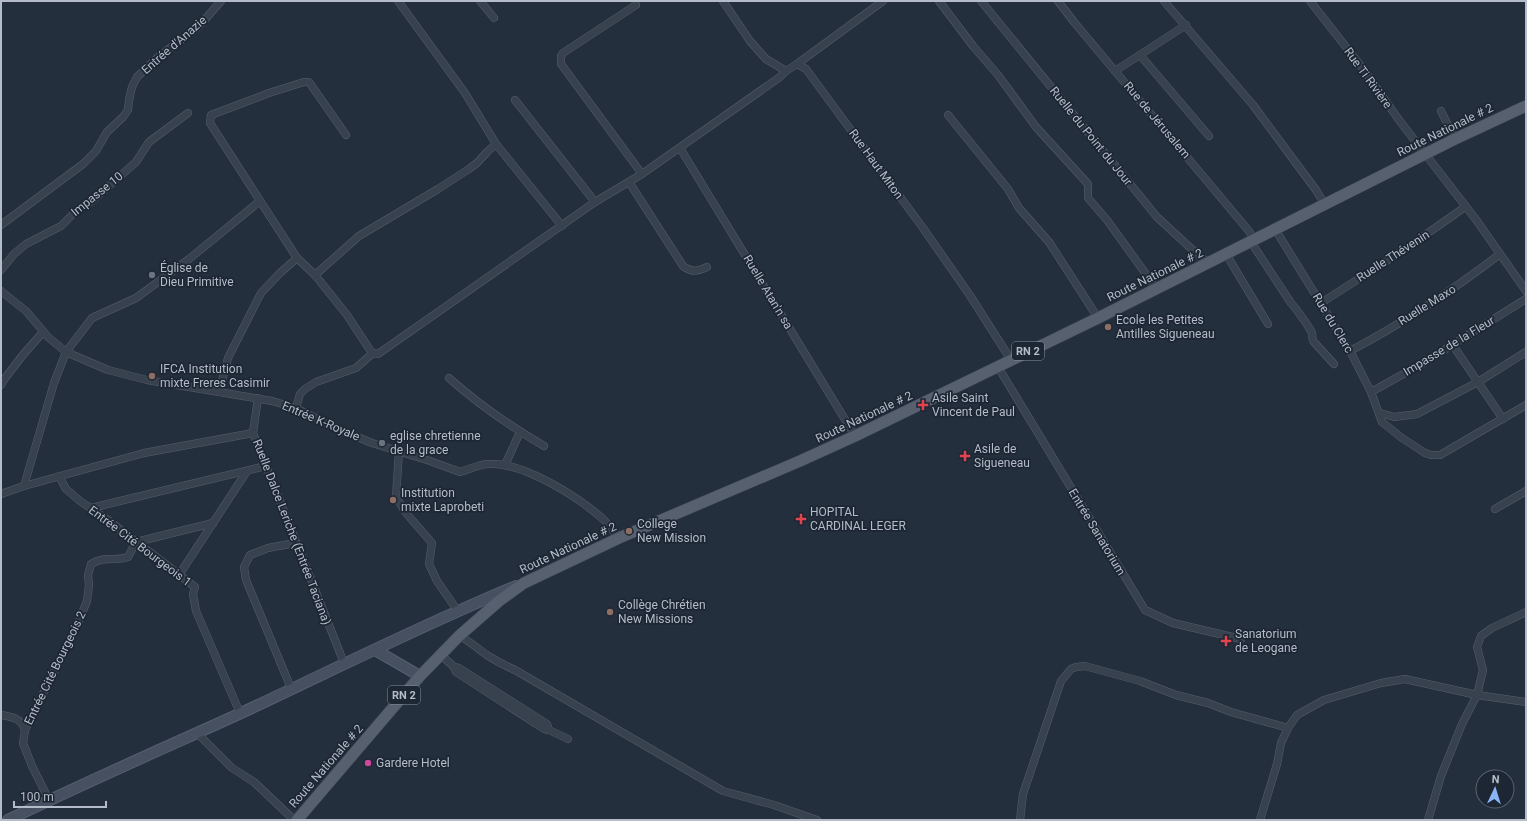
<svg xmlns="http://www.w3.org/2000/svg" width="1527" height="821" font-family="Roboto,sans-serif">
<rect width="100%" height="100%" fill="#242f3e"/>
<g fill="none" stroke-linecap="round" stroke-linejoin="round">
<defs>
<g id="street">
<path d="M398,1L465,93L496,144L562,226"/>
<path d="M480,1L494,18"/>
<path d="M723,1L750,41L766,59L786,71L797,64L806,69L923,228L969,294L1011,360"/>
<path d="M939,1L973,46L998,75L1036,127L1088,184V198L1107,220L1156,288"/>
<path d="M981,1L1157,217L1197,254L1209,263"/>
<path d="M1058,1L1074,22L1248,230L1255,240"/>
<path d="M1164,1L1253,105L1316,190L1325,205"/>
<path d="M1310,1L1364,70L1399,120L1477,221L1526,291"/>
<path d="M636,5L563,53L561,56V64L642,174"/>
<path d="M1140,55L1209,136"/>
<path d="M797,64L883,1"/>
<path d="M1115,71L1186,25"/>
<path d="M515,100L595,202"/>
<path d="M1441,111L1455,139"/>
<path d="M948,115L1008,189L1019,208L1049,242L1098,318"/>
<path d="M680,148L855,436"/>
<path d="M629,182L683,266C692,273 698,271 707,267"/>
<path d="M1,225L83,164L96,151L107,132L123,117L128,110L129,100L132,87L137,77L157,58L200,25L221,1"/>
<path d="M1275,229L1350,351L1371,392L1382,422L1402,438L1425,453L1431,455H1440L1526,405"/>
<path d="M1251,242L1291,303C1295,307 1310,328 1312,333C1313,337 1311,338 1314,342L1334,364"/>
<path d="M1226,254L1268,324"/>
<path d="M297,258L315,275L347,315L370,350L373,353L378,354L595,202L642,174L780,77L786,71"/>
<path d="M1,270L14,254L26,244L61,226L73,214L94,199L136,162L149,142L188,113"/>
<path d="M315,275L359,236L438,189L469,169L477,163L488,151L496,144"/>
<path d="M1,291L26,311L48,337L66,352L108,370L147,380L272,401L296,408L338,429L372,443L430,461L460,472C470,469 479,464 489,464C524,462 578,497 603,519C609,525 614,532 619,538"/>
<path d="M1321,303L1405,249L1465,207"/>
<path d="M1452,344L1503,419"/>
<path d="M1350,351C1403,323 1453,290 1500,254"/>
<path d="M998,367L1145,610L1173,623L1241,639"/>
<path d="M449,378C478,404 510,426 544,446"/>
<path d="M1,385L3,381L22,356L43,332"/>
<path d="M219,392L228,358L261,293L280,273L297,258L210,123L211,115L269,93L304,82H309L346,135"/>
<path d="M1371,392L1425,362L1526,299"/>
<path d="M258,398L253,433L344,663"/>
<path d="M296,408L300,394L305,389L316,382L356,368L373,353"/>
<path d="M1380,413L1394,417L1417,414L1478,382L1526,352"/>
<path d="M399,451L396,497L406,513L432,543L429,564L437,581L457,610"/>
<path d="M505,465L520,432"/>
<path d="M59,476L66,489L80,501L108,520L195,587L193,594L196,611L240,713"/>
<path d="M24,486L54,383L66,352L92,318L136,298L189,259L260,201"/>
<path d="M1,494L24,486L144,453L253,433"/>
<path d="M91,508L266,466"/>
<path d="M1495,509L1526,491"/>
<path d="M179,575L247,471"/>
<path d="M459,636C466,638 483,653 490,657C498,662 506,666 515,670L723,791L774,805L817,820"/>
<path d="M441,655L454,667L456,672L544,729L549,730L568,739"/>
<path d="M454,667L459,668L547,724L549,730"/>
<path d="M291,688L246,580L244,567L250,555L268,548L295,543"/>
<path d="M1,715C12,717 21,718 25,730"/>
<path d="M197,733L232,768L254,782L294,820"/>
<path d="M49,800L32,766L23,743L25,730L79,621L87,601L89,585L88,575L91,564C107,555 113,562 128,557L136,542L213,523"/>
<path d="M1020,820L1023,794L1061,681L1071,669L1076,667L1085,666L1140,681L1176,695L1208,703L1231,712L1288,728"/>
<path d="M1260,820L1277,764L1281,743L1288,728L1297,715L1324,700L1381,683L1405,679L1477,695L1526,702"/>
<path d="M1428,820L1441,776L1462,724L1477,695L1483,670L1477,647L1481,636L1492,628L1526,612"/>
</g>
<g id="secondary">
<path d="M375,650L420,676"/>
<path d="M8,820C84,783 162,749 239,714C331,671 422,625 516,586"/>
</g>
<path id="primary" d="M297,820L420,676L459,636L499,601L524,583L619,538L800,461L855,436L1098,318L1455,139L1526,106"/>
</defs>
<use href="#street" stroke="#565f6c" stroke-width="8"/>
<use href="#secondary" stroke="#565f6c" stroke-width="12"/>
<use href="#primary" stroke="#414a57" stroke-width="12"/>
<use href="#street" stroke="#38414e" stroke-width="7"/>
<use href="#secondary" stroke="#465061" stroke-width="10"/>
<use href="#primary" stroke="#56606e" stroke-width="11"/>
</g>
<g fill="#6b7280" stroke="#1d2633" stroke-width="1.5">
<circle cx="152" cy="275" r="4"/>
<circle cx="382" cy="443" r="4"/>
</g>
<g fill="#8d6e63" stroke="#1d2633" stroke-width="1.5">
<circle cx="1108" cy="327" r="4"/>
<circle cx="152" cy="376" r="4"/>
<circle cx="393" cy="500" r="4"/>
<circle cx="629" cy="531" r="4"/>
<circle cx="610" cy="612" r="4"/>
</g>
<g fill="#e0444e" stroke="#1d2633" stroke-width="1.5">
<path d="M921 399h4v4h4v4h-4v4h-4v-4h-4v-4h4z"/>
<path d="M963 450h4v4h4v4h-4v4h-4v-4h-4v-4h4z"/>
<path d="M799 513h4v4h4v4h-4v4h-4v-4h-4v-4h4z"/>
<path d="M1224 635h4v4h4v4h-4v4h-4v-4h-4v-4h4z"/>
</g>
<circle fill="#d1479c" stroke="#1d2633" stroke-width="1.5" cx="368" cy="763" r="4"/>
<g text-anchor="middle" stroke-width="3.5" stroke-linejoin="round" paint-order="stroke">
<g fill="#1d2633" stroke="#878f9c" stroke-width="1">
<rect x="1012" y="342" width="32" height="18" rx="3"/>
<rect x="388" y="686" width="32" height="18" rx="3"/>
</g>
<g font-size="11" font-weight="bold" fill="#b4bcc9">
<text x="1028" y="355">RN 2</text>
<text x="404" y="699">RN 2</text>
</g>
<g font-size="12" fill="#b4bcc9" stroke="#1d2633">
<text transform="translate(174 45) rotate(-41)" y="4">Entrée d'Anazie</text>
<text transform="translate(1368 78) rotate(54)" y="4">Rue Ti Rivière</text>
<text transform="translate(1157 120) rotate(50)" y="4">Rue de Jérusalem</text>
<text transform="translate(1445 130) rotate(-26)" y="4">Route Nationale # 2</text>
<text transform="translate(1091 136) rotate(51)" y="4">Ruelle du Point du Jour</text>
<text transform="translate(876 164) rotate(54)" y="4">Rue Haut Miton</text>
<text transform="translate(97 194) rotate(-39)" y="4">Impasse 10</text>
<text transform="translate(1393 256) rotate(-33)" y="4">Ruelle Thévenin</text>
<text transform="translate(1155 275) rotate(-26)" y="4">Route Nationale # 2</text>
<text transform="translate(768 292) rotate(59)" y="4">Ruelle Atan'n sa</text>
<text transform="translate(1427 305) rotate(-32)" y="4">Ruelle Maxo</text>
<text transform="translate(1333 323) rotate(59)" y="4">Rue du Clerc</text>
<text transform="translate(1449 346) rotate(-31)" y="4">Impasse de la Fleur</text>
<text transform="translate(864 417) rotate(-25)" y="4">Route Nationale # 2</text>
<text transform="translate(321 421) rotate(23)" y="4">Entrée K-Royale</text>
<text transform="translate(292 532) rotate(69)" y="4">Ruelle Dalce Leriche (Entrée Taciana)</text>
<text transform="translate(1097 532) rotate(59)" y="4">Entrée Sanatorium</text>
<text transform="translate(140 546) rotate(37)" y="4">Entrée Cité Bourgeois 1</text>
<text transform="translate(568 548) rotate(-25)" y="4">Route Nationale # 2</text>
<text transform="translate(55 668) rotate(-64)" y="4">Entrée Cité Bourgeois 2</text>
<text transform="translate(326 766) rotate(-49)" y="4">Route Nationale # 2</text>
</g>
<g font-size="12" fill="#b4bcc9" stroke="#1d2633" text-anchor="start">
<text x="160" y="272">Église de<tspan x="160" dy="14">Dieu Primitive</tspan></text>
<text x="1116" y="324">Ecole les Petites<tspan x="1116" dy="14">Antilles Sigueneau</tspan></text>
<text x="160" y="373">IFCA Institution<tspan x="160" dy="14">mixte Freres Casimir</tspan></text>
<text x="932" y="402">Asile Saint<tspan x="932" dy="14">Vincent de Paul</tspan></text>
<text x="390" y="440">eglise chretienne<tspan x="390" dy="14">de la grace</tspan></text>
<text x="974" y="453">Asile de<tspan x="974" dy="14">Sigueneau</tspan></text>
<text x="401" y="497">Institution<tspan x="401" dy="14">mixte Laprobeti</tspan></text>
<text x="810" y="516">HOPITAL<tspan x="810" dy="14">CARDINAL LEGER</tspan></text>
<text x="637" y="528">College<tspan x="637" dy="14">New Mission</tspan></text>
<text x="618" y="609">Collège Chrétien<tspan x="618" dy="14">New Missions</tspan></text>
<text x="1235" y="638">Sanatorium<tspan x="1235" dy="14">de Leogane</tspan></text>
<text x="376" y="767">Gardere Hotel</text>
</g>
</g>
<rect width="1527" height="821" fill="none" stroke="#b4bcc9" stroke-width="4"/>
<g transform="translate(1495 789) rotate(4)"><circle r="19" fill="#1d2633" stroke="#59626f"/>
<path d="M0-3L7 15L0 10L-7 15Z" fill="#8ab4f8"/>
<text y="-6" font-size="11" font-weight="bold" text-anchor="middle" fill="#b4bcc9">N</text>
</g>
<path d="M14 801v6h92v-6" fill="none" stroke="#b4bcc9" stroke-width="2"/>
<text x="20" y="801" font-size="12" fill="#b4bcc9" stroke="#1d2633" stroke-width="3" paint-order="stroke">100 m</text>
</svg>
